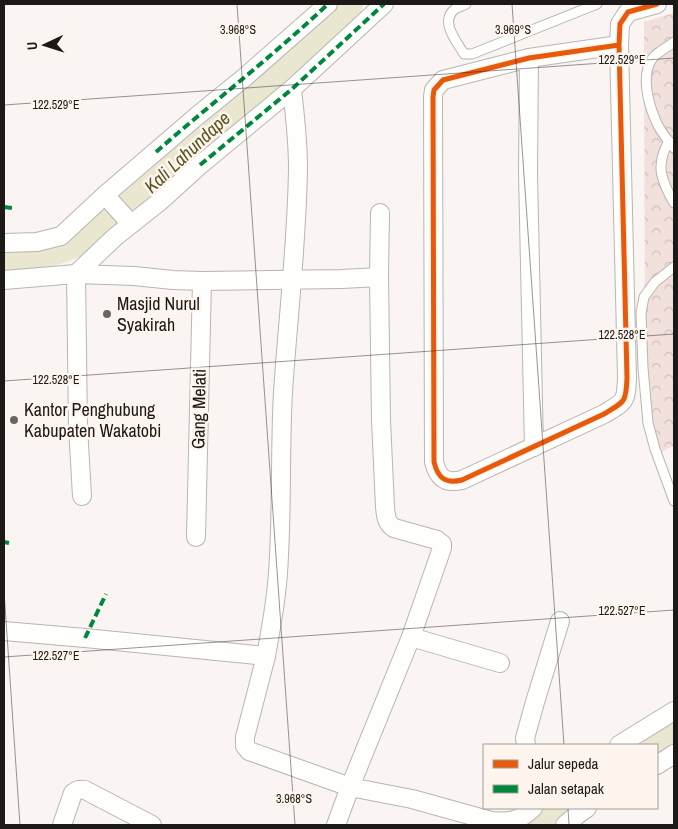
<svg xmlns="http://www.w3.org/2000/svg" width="678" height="829" font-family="'Archivo Narrow',sans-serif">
<defs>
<pattern id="park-crowns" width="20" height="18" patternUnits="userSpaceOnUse" patternTransform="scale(1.25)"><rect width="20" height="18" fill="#f2e0dd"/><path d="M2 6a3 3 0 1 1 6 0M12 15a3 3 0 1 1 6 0" fill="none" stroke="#cfc0bd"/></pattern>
</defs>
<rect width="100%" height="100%" fill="#faf5f2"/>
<path fill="url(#park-crowns)" d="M674,13V445L662,452L645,416L644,22Z"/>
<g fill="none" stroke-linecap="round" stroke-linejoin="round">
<g stroke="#e9e7d0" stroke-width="30">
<path d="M4,259L41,255L80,241L111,222L348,4"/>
<path d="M657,749L674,738"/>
<path d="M541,825L552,813L561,808"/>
</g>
<defs>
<g id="lane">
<path d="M466,4C463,6 458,7 455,9C439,21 457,42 464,54H472L597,4"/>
<path d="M674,42C668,47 657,52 652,59C641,75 648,102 655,119C659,130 667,139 674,148"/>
<path d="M669,141C655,165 661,180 674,203"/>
<path d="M674,267L655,282L644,297L641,313L643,368L648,423L655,449L674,501"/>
</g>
<g id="street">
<path d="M619,45L529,58L443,80L434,90L433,97L434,462C438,478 445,484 462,480L604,414C625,401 626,403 627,378L619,45L620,24L628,12L657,4"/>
<path d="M529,58L528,174L534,447"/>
<path d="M105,195L131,224"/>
<path d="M4,243L37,242L61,236L105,195L197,116L245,77L328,4"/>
<path d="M379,277L380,213"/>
<path d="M4,280L76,274L134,276L173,280L202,281L342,279L379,277L381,420L385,507C386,516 386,523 394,528L437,540L442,544V548L411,637L350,787L336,825"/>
<path d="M82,496L78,427L76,274L115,237L158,203L200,165L292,89L384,4"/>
<path d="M196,537L202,281"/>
<path d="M4,631L85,638L266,656C272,623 278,589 279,555C282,500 280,446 283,392C288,317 297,243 298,168C298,142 295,115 292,89"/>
<path d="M411,637L500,663"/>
<path d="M266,656L245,737V746L249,751L350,787L412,799L491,821C510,823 519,821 533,808"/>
<path d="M526,745L525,738L535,702L560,621"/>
<path d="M619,745L674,711"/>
<path d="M657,765L674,754"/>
<path d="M62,825L73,793C77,790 79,789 85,790L152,825"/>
<path d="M565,825L577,815L587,808"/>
</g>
</defs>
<use href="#lane" stroke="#b8b5b2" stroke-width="11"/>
<use href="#street" stroke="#b8b5b2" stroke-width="20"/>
<use href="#lane" stroke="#fefefd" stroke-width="9"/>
<use href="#street" stroke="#fefefd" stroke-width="18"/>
<g stroke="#00873e" stroke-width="4" stroke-dasharray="8 4" stroke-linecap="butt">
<path d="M156,152C213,102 273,56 328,4"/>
<path d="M200,165L292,89L384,4"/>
<path d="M4,207L12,208"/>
<path d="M4,542L9,543"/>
<path d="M85,638L106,594"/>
</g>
<defs>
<path id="cycleway" d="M619,45L529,58L443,80L434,90L433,97L434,462C438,478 445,484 462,480L604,414C625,401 626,403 627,378L619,45L620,24L628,12L657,4"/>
</defs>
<use href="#cycleway" stroke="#fdf5ee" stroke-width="8"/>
<use href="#cycleway" stroke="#e8590c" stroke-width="5"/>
</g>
<path fill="none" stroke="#1c1917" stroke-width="1" stroke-opacity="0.45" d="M237,4L295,825M512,4L564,745M4,105L674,58M4,381L674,334M4,591L20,825M4,657L674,610M568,808L569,825"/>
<g fill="#6a6664" stroke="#fdf5ee" stroke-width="2">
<circle cx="107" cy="314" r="5"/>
<circle cx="14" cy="420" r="5"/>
</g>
<g text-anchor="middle" stroke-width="5" stroke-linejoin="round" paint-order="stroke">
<g font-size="18" fill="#1c1917" stroke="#fdf5ee" text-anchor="start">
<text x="117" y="310">Masjid Nurul<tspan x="117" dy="21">Syakirah</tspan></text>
<text x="24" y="416">Kantor Penghubung<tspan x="24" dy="21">Kabupaten Wakatobi</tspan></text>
</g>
<g font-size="18" fill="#1c1917" stroke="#fdf5ee">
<text transform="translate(199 409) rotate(-89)" y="6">Gang Melati</text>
</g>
<g font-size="19" font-style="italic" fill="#5a5622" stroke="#fdf5ee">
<text transform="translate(187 152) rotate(-43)" y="7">Kali Lahundape</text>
</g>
</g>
<g font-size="12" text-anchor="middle" fill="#1c1917" stroke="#fdf5ee" stroke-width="5" stroke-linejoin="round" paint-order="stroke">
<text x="238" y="34">3.968°S</text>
<text x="513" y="34">3.969°S</text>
<text x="622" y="64">122.529°E</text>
<text x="56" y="109">122.529°E</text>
<text x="622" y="339">122.528°E</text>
<text x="56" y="384">122.528°E</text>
<text x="622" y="615">122.527°E</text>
<text x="56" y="660">122.527°E</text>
<text x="294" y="803">3.968°S</text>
</g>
<rect width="678" height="829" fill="none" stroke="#1c1917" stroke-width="10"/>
<rect x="483" y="744" width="175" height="65" fill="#fdf5ee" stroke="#a39d98"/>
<rect x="493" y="760" width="25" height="8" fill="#e8590c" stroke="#a39d98"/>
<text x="528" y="769" font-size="15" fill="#1c1917">Jalur sepeda</text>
<rect x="493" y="785" width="25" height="8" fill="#00873e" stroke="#a39d98"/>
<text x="528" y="794" font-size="15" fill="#1c1917">Jalan setapak</text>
<g transform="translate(45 45) rotate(266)" stroke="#fdf5ee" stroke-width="4" paint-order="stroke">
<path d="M0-4L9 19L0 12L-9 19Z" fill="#1c1917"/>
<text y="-8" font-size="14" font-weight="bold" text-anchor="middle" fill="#1c1917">U</text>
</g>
</svg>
